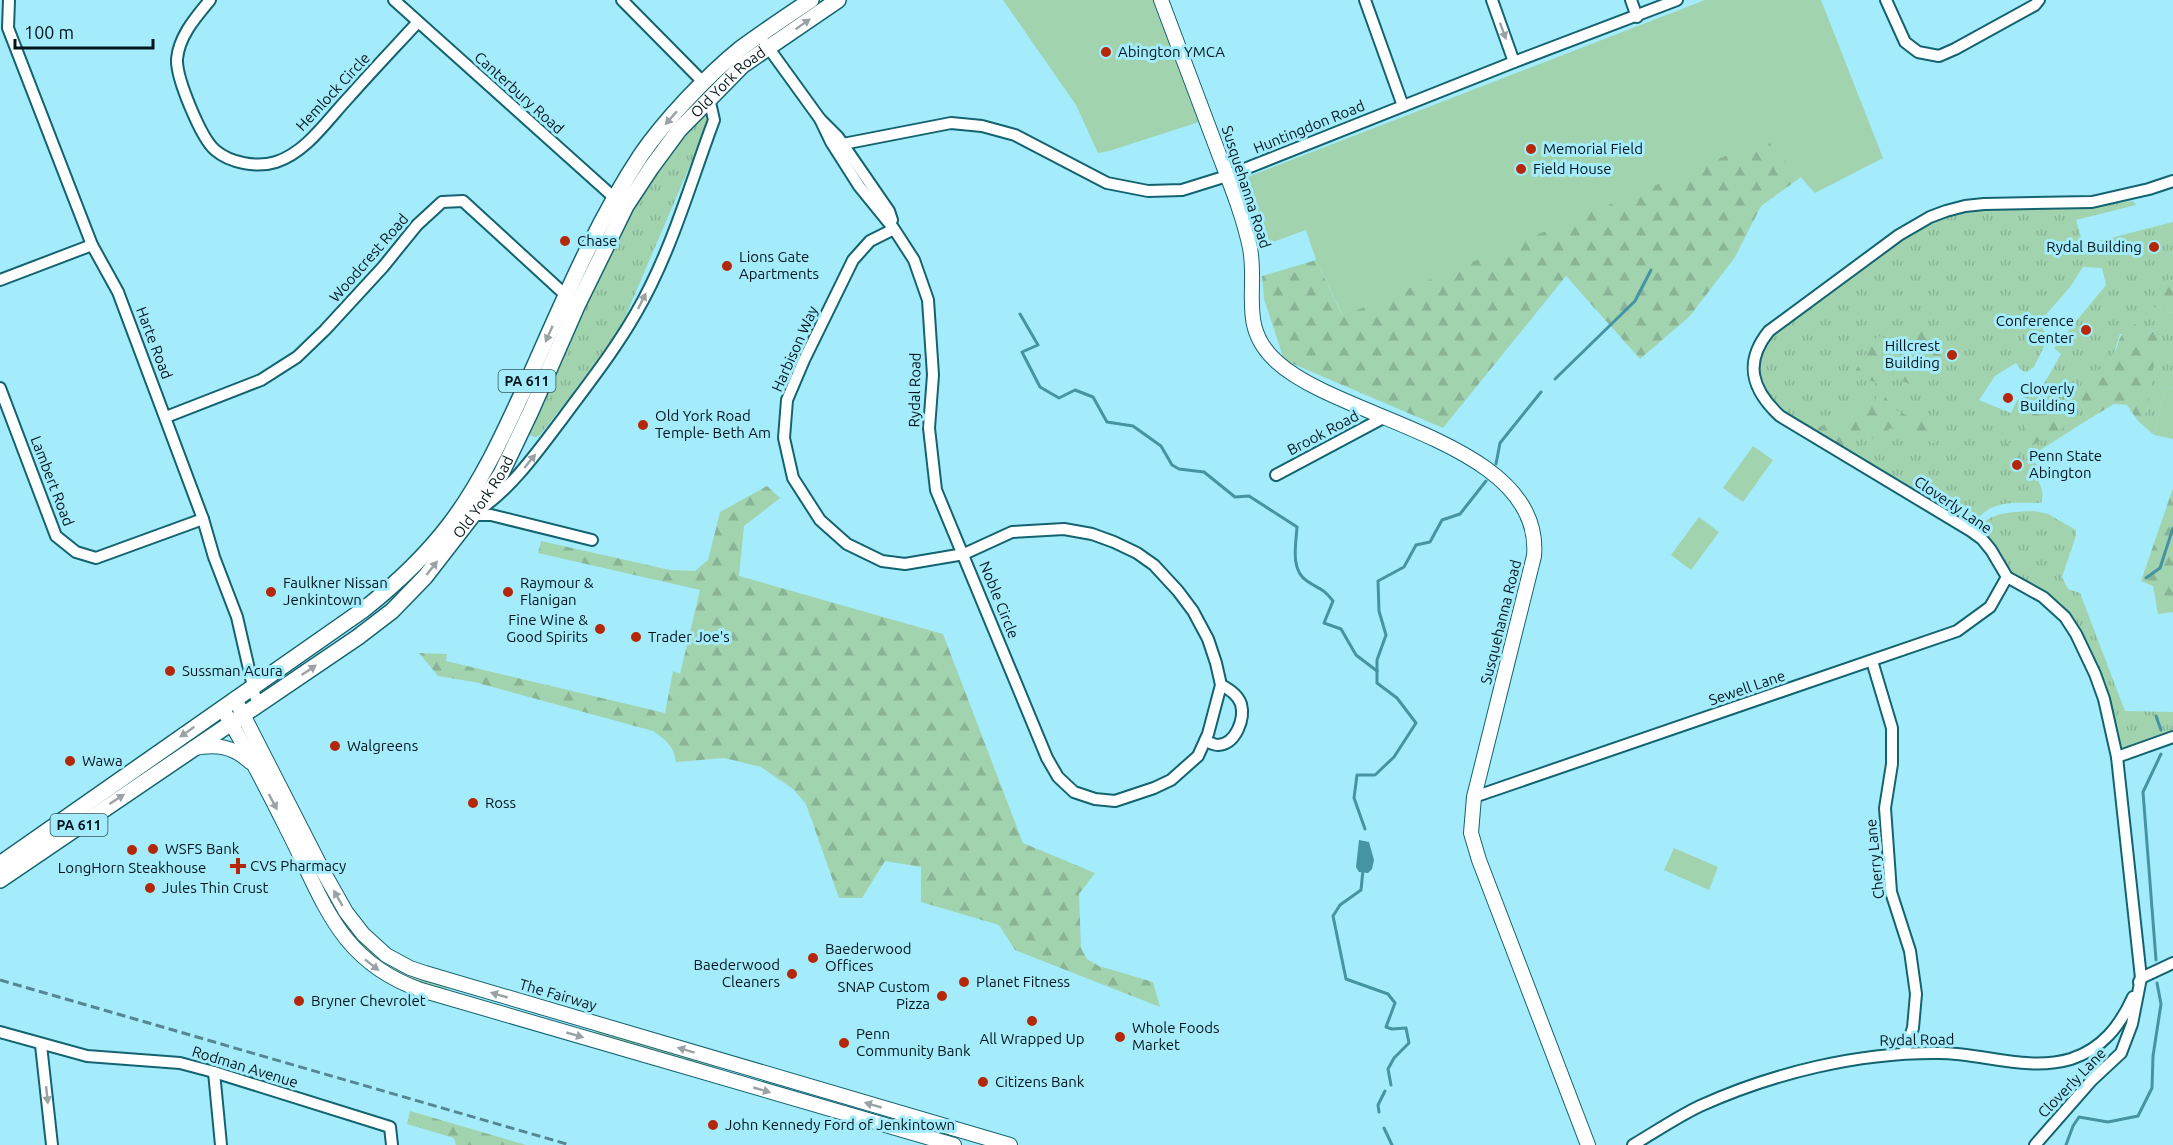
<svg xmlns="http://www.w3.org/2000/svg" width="2173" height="1145" font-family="Ubuntu,sans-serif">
<defs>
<pattern id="grass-tufts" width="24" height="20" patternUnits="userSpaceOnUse" patternTransform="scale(1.5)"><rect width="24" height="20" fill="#a1d3af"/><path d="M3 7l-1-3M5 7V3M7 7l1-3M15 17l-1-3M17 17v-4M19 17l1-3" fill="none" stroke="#89b496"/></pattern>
<pattern id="forest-firs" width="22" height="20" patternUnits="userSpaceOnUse" patternTransform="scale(1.5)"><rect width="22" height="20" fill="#a1d3af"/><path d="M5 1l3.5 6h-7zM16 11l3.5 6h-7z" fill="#89b496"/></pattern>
</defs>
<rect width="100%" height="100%" fill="#a4ecfc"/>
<g fill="url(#grass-tufts)" fill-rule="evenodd">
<path d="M704,113L707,116L709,121L620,329L604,353L540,435L536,437L531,436L527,432L629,211L684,132Z"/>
<path d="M2133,201L2136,205L2076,220L2083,245L2173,222V281L2169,279L2155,307L2173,313V388L2165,387L2154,435L2138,421L2147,411L2158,329L2147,334H2120L2113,356L2080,403L2089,419L2031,456L2039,468L2033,472C2040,483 2045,491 2041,503C2010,503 1992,499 1972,525L1924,494L1793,419C1760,394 1743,366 1776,332L1910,234L1947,217L1984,208L2093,206ZM2083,267L2102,268L2106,285L2054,348L2061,354L2045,382L2034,391V398L2028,396L2017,400L2011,413L1979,400L1995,376L2016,363L2022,371L2027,372L2034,367L2048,338L2043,329L2037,325L2070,287Z"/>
<path d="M2034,511L2048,514L2076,530V536L2062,577L2068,589L2080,593L2125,711L2173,712V735L2118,753L2083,635L2064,610L2048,594L2014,576L2008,570L1993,543L1979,529C1989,511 2015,512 2034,511Z"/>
<path d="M336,908L345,916L353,928L447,984V988L445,990L408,979L393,972L359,946L333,910Z"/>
<path d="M595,1031L636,1042H649L718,1064L717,1067L714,1068L596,1034Z"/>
</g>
<g fill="url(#forest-firs)">
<path d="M1758,130L1801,177L1761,206L1735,257L1690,316L1640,359L1566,276L1443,428L1284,360L1264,299L1262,276L1316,260L1342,315Z"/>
<path d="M2169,279L2173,281V313L2154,307L2157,284Z"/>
<path d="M1914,322L1943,358L1935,368L1909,384L1893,376L1880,390L1895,410L1934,427V443L1890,428L1876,441L1863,431L1849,450L1814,429L1876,403L1875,382L1852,376L1877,336L1895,340Z"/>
<path d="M2135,324L2147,334L2159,329L2147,411L2138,421L2127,405L2114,404L2089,419L2080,403L2082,378C2095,372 2107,368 2113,355C2123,337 2115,337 2135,324Z"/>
<path d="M2029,400L2042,419L2050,416L2065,427L2033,445L2025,453H2021L2010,470L1997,447L2027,438L2019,408Z"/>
<path d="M767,486L780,498L744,526L739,576L943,634L1023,843L1095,873L1079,894L1081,948L1087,959L1099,966L1153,982L1160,1007L1015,950L999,925L921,902V867L885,861L862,898H839L806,804L793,789L761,767L724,758L676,762C674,746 666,740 653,731L474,682L438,676L419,653L447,654L446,661L665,713L673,671L680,674L700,590L538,553L541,541L670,570L695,571L708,560L720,512Z"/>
<path d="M2173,488V612L2158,614L2153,586L2141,581Z"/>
<path d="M410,1111L526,1145H456L454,1138L407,1124Z"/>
</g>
<g fill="#a1d3af">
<path d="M1003,0H1153L1199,122L1109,151L1098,153L1076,105Z"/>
<path d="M1705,0H1821L1883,158L1815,193L1766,139L1343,316L1316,260L1306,230L1270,243L1245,178Z"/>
<path d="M2165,387L2173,388V439L2154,435Z"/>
<path d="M1753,446L1773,460L1743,502L1723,488Z"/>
<path d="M1699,517L1719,532L1691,570L1671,555Z"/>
<path d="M1674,848L1718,867L1709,890L1664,870Z"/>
</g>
<path fill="#4593a3" d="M1359,840L1369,842L1374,860L1372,869L1368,873L1359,872L1356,867Z"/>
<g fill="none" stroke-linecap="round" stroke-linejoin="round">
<g stroke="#4593a3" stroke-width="3">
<path d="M1020,314L1038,345L1022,352L1040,387L1059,398L1075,390L1093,397L1107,422L1133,426L1161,446L1172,465L1179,469L1204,472L1235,497L1249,496L1297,527C1296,544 1290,570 1307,581C1320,590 1322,587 1333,601L1324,623L1341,629L1356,655L1377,671"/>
<path d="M1555,379L1635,301L1651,270"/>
<path d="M1496,464L1500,443L1541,392"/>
<path d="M2146,578L2160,568L2173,528"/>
<path d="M2156,716L2161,730"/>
<path d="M1365,829L1354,798L1357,775H1375L1394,757L1416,723L1397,698L1377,683V660L1386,635L1379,611L1378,581L1404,567L1416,545L1430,542L1442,520L1460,514L1486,481"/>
<path d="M1363,870L1361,890L1340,905L1333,916L1346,979L1388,994L1395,1003L1386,1027L1392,1029L1406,1028L1409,1043L1394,1058L1388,1069L1391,1085"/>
<path d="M2156,960L2143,792L2161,754"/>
<path d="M1379,1112L1378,1105L1385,1091"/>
<path d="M1384,1128L1392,1145"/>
<path d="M2066,1145L2073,1126L2079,1117L2108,1122L2138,1116L2152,1088L2153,1056L2161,1004L2157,983"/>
</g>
<defs>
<g id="minor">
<path d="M9,0L8,28L92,245L118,292L203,519L214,557L237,617L257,704"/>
<path d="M210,0C196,17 179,36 177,59C176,78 201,138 215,150C230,163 257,168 276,162C307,152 328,119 350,96C372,71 395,47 418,22"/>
<path d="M394,0L618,201"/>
<path d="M622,0L704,83"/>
<path d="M1365,0L1403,106"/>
<path d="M1492,0L1514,62"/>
<path d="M1631,0L1637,17"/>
<path d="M1886,0L1905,42L1918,52L1939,56L1955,49L2035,5L2039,0"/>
<path d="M765,43L820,119L838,137L889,211L892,220"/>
<path d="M820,119L831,142L859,186L894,229L914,260L928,300L933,375L929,428L936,490L1047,758L1058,777L1074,792L1095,799L1115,801L1154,788L1171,780L1198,756L1208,734L1221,685L1216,663L1208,639L1193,611L1178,591L1154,565L1137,553L1114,542L1092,534L1064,529L1012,532L964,554L905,564L882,561L847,544L820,520L793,478L784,438L787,400L804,360L853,260L870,241L894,229"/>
<path d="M843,144L951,123L982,126L1015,135L1107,183L1148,191L1182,190L1227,176L1514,62L1677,0"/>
<path d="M0,280L92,245"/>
<path d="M0,388L56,536L76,552L96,558L203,519"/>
<path d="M166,417L261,380L297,357L325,330L383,267L417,225L442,202L463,201L571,300"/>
<path d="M1276,475L1383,418"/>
<path d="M478,511C513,487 538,451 563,418C588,384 615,350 636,313C671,253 690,184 714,120L709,98"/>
<path d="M473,515H491L592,540"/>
<path d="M1872,661L1892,728V764L1885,808L1891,892L1910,951L1916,994L1913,1028L1904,1053"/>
<path d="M1205,741C1209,742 1214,745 1218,745C1236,744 1245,719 1241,704C1238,695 1229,689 1221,685"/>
<path d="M2117,757L2173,737"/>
<path d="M1474,797L1957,631L1990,607L2007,577"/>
<path d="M2139,982L2141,978L2173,963"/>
<path d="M0,1032L87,1056L180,1063L214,1072L390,1127L392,1145"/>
<path d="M41,1045L52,1145"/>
<path d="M214,1072L221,1145"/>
<path d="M1633,1145C1655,1132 1677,1117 1700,1106C1773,1073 1859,1052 1939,1053C1983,1053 2027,1072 2071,1059C2102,1049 2120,1026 2133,997"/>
<path d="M2035,1145L2092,1080L2121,1053L2132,1024L2141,978L2117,757L2104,699L2095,674L2076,634L2065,617L2043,597L2007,577L1991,550L1982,539L1971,531L1780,416C1752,390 1743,363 1769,331L1899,235L1930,217L1946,211L1965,206L1984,204L2092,202L2149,189L2173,181"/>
</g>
<g id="major">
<path d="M1161,0C1180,50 1198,99 1217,149C1229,181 1243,214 1250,248C1258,291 1238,327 1277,362C1342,421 1544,443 1534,556L1474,797L1471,833L1479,860L1588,1145"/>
<path d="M235,699L324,873L346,912L363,934L386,955L410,968L425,973L1010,1145"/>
<path d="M225,713C248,751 268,791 288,831C324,901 338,961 421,990L954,1145"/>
<path d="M194,748C216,744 233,746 250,762"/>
</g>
<g id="highway">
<path d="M0,864L363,610C396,584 425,557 450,524C482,482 504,433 526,385C561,307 594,226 641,155C665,120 707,76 740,49C763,32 787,16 811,0"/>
<path id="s1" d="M0,880L358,637L392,611L425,577L473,515L501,474L531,411L577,306L626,206L651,168L679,130L743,65L838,0"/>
</g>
</defs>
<use href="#minor" stroke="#146371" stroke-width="14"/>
<use href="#major" stroke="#146371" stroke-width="16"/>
<use href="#highway" stroke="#146371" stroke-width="18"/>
<use href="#minor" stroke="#fff" stroke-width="10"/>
<use href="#major" stroke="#fff" stroke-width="14"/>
<use href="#highway" stroke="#fff" stroke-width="15"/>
<path stroke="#568691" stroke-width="3" stroke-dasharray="9 4.5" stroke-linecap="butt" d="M0,980L570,1145"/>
</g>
<defs><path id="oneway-solid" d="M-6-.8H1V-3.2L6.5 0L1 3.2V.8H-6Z" transform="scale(1.5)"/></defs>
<g fill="#99a2a4">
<use href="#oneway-solid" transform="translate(803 24) rotate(-35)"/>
<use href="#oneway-solid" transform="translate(1503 31) rotate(70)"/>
<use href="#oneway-solid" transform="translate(671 118) rotate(131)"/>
<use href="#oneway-solid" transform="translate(642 301) rotate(-63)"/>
<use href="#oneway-solid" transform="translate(549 334) rotate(114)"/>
<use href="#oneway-solid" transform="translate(530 461) rotate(-51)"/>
<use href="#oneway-solid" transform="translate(432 568) rotate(-52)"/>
<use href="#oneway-solid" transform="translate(309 670) rotate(-34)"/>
<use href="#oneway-solid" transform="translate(187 732) rotate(145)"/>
<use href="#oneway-solid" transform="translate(117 799) rotate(-33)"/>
<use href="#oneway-solid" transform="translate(273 802) rotate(62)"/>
<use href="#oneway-solid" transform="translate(338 898) rotate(-120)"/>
<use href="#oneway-solid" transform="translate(372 965) rotate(38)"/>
<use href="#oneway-solid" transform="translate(499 995) rotate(-164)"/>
<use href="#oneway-solid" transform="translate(575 1035) rotate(16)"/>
<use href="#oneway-solid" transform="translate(686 1050) rotate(-163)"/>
<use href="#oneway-solid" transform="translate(762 1090) rotate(16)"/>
<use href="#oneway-solid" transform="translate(47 1095) rotate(84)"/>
<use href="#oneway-solid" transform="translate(873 1105) rotate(-164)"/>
</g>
<g fill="#b42807" stroke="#a4ecfc" stroke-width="2">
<circle cx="1106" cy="52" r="6"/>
<circle cx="1531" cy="149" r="6"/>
<circle cx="1521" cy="169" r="6"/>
<circle cx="565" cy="241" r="6"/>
<circle cx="2154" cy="247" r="6"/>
<circle cx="727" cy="266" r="6"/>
<circle cx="2086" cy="330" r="6"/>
<circle cx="1952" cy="355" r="6"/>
<circle cx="2008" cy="398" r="6"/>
<circle cx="643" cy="425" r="6"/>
<circle cx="2017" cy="465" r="6"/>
<circle cx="271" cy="592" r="6"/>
<circle cx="508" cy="592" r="6"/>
<circle cx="600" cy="629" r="6"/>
<circle cx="636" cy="637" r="6"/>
<circle cx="170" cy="671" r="6"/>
<circle cx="335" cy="746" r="6"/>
<circle cx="70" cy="761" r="6"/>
<circle cx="473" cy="803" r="6"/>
<circle cx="153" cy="849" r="6"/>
<circle cx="132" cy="850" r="6"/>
<path d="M235 857h6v6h6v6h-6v6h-6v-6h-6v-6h6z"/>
<circle cx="150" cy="888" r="6"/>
<circle cx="813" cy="958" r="6"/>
<circle cx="792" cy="974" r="6"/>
<circle cx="964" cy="982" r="6"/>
<circle cx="942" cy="996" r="6"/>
<circle cx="299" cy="1001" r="6"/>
<circle cx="1032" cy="1021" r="6"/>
<circle cx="1120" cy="1037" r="6"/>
<circle cx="844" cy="1043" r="6"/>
<circle cx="983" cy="1082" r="6"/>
<circle cx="713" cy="1125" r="6"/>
</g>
<g text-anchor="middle" stroke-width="6" stroke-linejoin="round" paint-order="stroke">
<g fill="#a4ecfc" stroke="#31565f" stroke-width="1.5">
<rect x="498.5" y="370" width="57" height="22" rx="4.5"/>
<rect x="50.5" y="814" width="57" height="22" rx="4.5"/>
</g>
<g font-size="14" font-weight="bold" fill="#00161c">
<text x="527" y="386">PA 611</text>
<text x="79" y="830">PA 611</text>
</g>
<g font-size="15" fill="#00161c" stroke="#a4ecfc" text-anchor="start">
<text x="1118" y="57">Abington YMCA</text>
<text x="1543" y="154">Memorial Field</text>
<text x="1533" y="174">Field House</text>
<text x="577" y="246">Chase</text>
<text x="2142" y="252" text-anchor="end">Rydal Building</text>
<text x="739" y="262">Lions Gate<tspan x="739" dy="17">Apartments</tspan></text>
<text x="2074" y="326" text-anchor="end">Conference<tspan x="2074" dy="17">Center</tspan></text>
<text x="1940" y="351" text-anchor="end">Hillcrest<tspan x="1940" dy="17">Building</tspan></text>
<text x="2020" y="394">Cloverly<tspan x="2020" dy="17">Building</tspan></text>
<text x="655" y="421">Old York Road<tspan x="655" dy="17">Temple- Beth Am</tspan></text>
<text x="2029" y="461">Penn State<tspan x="2029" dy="17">Abington</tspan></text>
<text x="283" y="588">Faulkner Nissan<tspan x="283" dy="17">Jenkintown</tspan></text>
<text x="520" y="588">Raymour &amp;<tspan x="520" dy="17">Flanigan</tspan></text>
<text x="588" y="625" text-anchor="end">Fine Wine &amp;<tspan x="588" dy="17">Good Spirits</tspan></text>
<text x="648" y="642">Trader Joe's</text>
<text x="182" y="676">Sussman Acura</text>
<text x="347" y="751">Walgreens</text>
<text x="82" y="766">Wawa</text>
<text x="485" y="808">Ross</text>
<text x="165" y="854">WSFS Bank</text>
<text x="250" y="871">CVS Pharmacy</text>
<text x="132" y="873" text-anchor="middle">LongHorn Steakhouse</text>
<text x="162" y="893">Jules Thin Crust</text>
<text x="825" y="954">Baederwood<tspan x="825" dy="17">Offices</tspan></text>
<text x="780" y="970" text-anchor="end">Baederwood<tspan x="780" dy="17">Cleaners</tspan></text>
<text x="976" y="987">Planet Fitness</text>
<text x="930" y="992" text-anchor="end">SNAP Custom<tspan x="930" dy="17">Pizza</tspan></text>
<text x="311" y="1006">Bryner Chevrolet</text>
<text x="1132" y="1033">Whole Foods<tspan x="1132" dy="17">Market</tspan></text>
<text x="856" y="1039">Penn<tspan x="856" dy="17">Community Bank</tspan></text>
<text x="1032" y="1044" text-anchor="middle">All Wrapped Up</text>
<text x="995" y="1087">Citizens Bank</text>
<text x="725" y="1130">John Kennedy Ford of Jenkintown</text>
</g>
<g font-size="15" fill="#00161c" stroke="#a4ecfc">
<text dy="5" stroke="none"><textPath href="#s1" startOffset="1108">Old York Road</textPath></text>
<text transform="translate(333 92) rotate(-47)" y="5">Hemlock Circle</text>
<text transform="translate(519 93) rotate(42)" y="5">Canterbury Road</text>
<text transform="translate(1309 127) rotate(-22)" y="5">Huntingdon Road</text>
<text transform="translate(1246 187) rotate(72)" y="5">Susquehanna Road</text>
<text transform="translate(369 258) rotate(-49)" y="5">Woodcrest Road</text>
<text transform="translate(154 343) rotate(69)" y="5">Harte Road</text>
<text transform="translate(795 349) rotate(-66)" y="5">Harbison Way</text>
<text transform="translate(915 390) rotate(-89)" y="5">Rydal Road</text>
<text transform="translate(1323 433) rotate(-28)" y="5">Brook Road</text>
<text transform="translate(52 481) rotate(69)" y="5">Lambert Road</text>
<text dy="5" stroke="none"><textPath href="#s1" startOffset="622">Old York Road</textPath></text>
<text transform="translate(1953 505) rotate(34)" y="5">Cloverly Lane</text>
<text transform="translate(999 600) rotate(68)" y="5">Noble Circle</text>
<text transform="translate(1501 622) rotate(-76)" y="5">Susquehanna Road</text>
<text transform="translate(1747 688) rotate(-19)" y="5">Sewell Lane</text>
<text transform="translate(1875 859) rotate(-96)" y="5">Cherry Lane</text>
<text transform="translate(558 995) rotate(16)" y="5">The Fairway</text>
<text transform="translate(1917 1040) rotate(-1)" y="5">Rydal Road</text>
<text transform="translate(245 1067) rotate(17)" y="5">Rodman Avenue</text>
<text transform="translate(2072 1083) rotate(-46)" y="5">Cloverly Lane</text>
</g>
</g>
<path d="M15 39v9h138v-9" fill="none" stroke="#00161c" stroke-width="3"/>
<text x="24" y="39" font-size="18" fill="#00161c" stroke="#a4ecfc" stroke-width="4.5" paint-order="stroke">100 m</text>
</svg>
